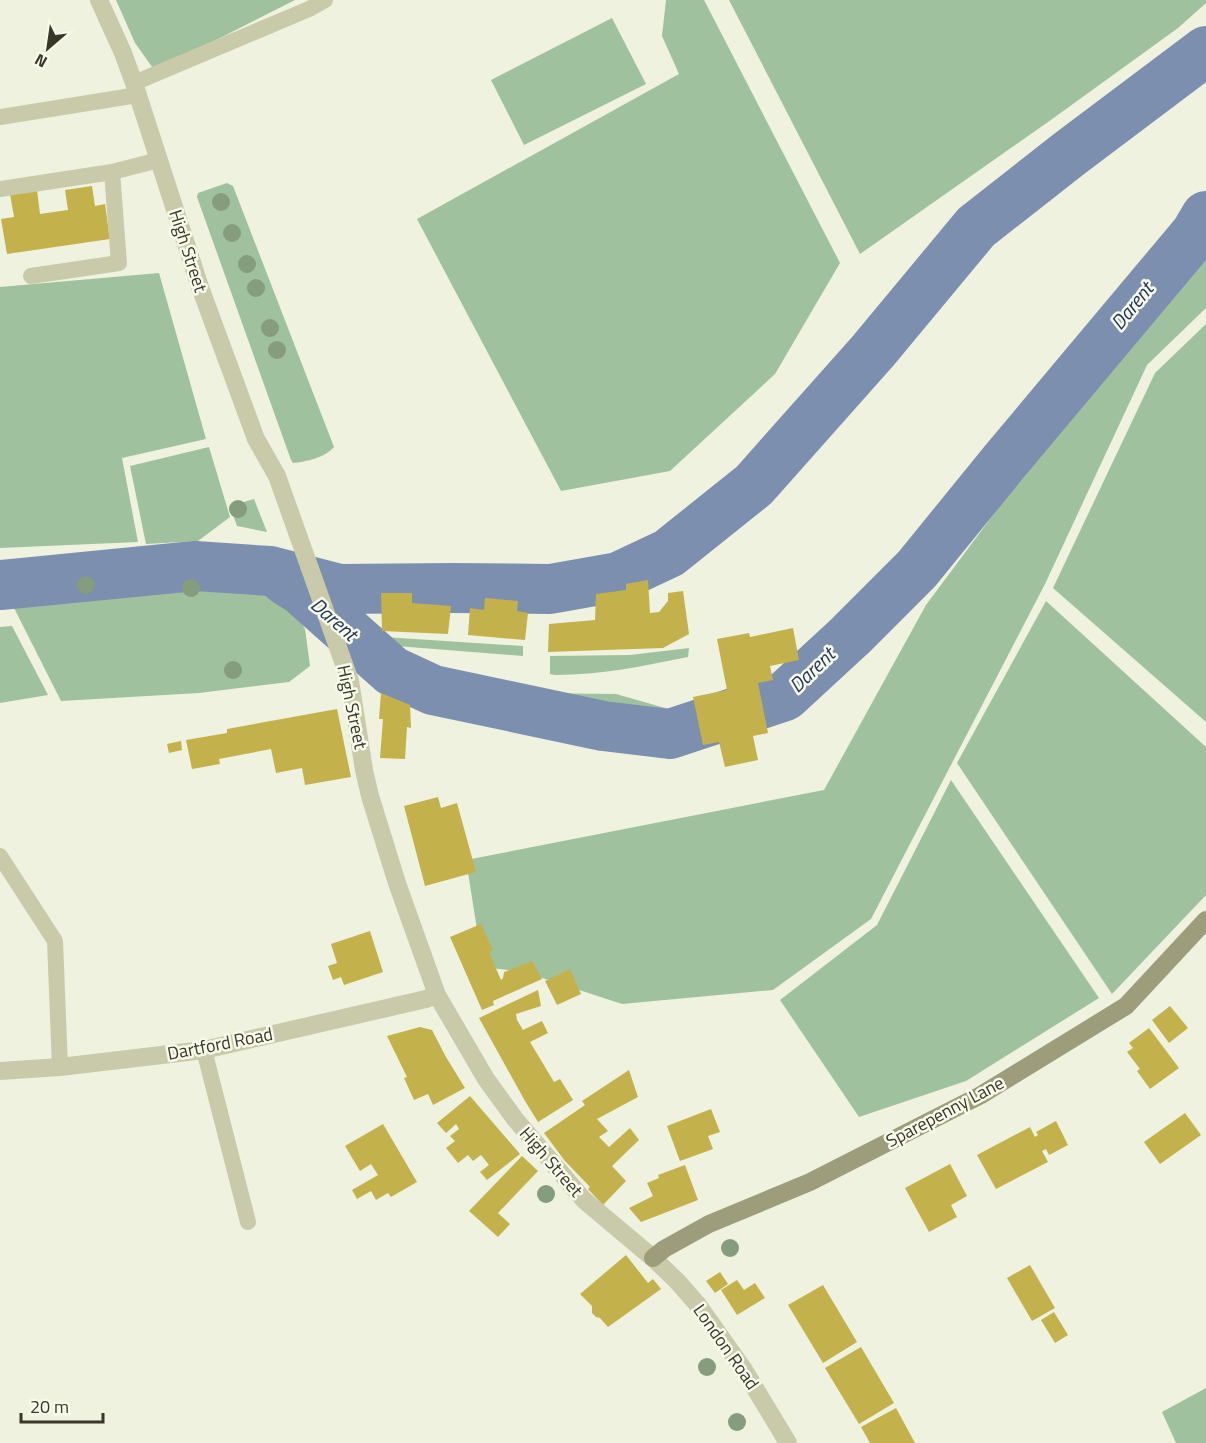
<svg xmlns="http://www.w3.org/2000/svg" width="1206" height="1443" font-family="'Titillium Web',sans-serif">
<rect width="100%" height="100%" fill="#eff2de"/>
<g fill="#a0c19e">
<path d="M116,0H295L155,71L135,43Z"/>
<path d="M666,0H704L840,263L775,374L670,471L561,491L417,219L679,74L662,36Z"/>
<path d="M729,0H1206V3L1178,28L1055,117L860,254Z"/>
<path d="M612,18L646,84L524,145L491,80Z"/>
<path d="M227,183L233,186L334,447C326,457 306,462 293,463L291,460L197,197L198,193Z"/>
<path d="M1206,257V308L1147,365L1045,584L871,919L773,990L622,1004L524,972L483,967L466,860L824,790L926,605L1115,351Z"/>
<path d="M159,273L206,439L122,458L138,542L0,548V287Z"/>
<path d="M1206,324V722L1053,588L1155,373Z"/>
<path d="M209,447L230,517L198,541L146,544L130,466Z"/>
<path d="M254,499L267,532L237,526L230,506Z"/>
<path d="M185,582L250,585L270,588L289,600L305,629L310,666L289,682L199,693L61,701L11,602Z"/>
<path d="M1046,601L1206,747V895L1112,994L957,763Z"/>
<path d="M12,626L48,695L0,703V627Z"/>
<path d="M384,637L523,646V656L384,645Z"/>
<path d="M689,648L688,657C644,666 600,675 555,675L550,674V656L630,655Z"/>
<path d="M405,674L435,676L441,684L475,692L482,685L517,691L514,710L435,691L402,677Z"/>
<path d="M527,693L616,694L679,712L680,718L645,712H524Z"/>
<path d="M951,780L1099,998L966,1081L859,1117L780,1000L877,925Z"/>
<path d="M1206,1388V1443H1176L1162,1412Z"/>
</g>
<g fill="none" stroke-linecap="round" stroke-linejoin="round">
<g stroke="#7d8faf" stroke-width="50">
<path d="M285,580L301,590L392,671L433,690L603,726L670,734L785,696L850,636L917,569L1004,462L1196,233L1206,216"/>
<path d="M0,585L195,566L270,571L339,589L453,588L550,589L618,577L669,553L754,485L873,351L976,227L1069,154L1206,51"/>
</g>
</g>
<g fill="#c3b24b">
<path d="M92,186L95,206L105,204L110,239L7,254L1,219L14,217L10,194L37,190L40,214L68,210L65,190Z"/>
<path d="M648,580L650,613L659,612L668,601V593L683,591L689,634L663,648L548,652L549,624L595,620L596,594L626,590V584Z"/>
<path d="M381,593H412V603L451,606L448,634L382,631Z"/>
<path d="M485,598L518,601L517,611L528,613L525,640L468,635L470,608L484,610Z"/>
<path d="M793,628L799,660L770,666L773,680L758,683L768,733L753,736L758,760L725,767L719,742L703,745L693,697L727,690L717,639L749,633L750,637Z"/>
<path d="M381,693L410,705L411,728L407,727L405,759L380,758L383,719H379Z"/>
<path d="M337,709L351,777L305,785L302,768L276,773L271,749L219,759L220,764L192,769L186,740L227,733V729Z"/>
<path d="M181,741L182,750L169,753L167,744Z"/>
<path d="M438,797L441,808L457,803L476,872L425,886L404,806Z"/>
<path d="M481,924L493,950L489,952L501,980L503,978L504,972L532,961L542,979L493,1001L494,1005L482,1010L450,937Z"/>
<path d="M370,931L383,972L344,985L341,977L333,980L328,966L337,963L331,944Z"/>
<path d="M570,969L581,994L557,1005L545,981Z"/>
<path d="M538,990L541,1006L516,1014L517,1020L523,1030L542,1021L548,1033L530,1042L554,1082L560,1079L573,1100L538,1122L525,1101L479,1018Z"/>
<path d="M1170,1006L1188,1028L1169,1043L1152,1020Z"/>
<path d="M420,1027L432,1030L446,1057L465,1088L433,1105L428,1094L414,1100L404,1078L407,1077L387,1036Z"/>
<path d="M1149,1028L1179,1068L1150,1089L1137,1071L1140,1069L1127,1052L1133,1048L1129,1043Z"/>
<path d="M629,1070L638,1097L597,1119L608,1131L599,1137L609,1147L630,1128L639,1140L612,1166L626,1181L603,1205L588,1189L590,1187L565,1161L544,1133L585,1105L582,1101Z"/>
<path d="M470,1096L520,1154L487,1180L480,1172L489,1165L481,1155L473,1161L468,1155L458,1163L446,1148L455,1141L450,1136L459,1129L456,1124L446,1133L437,1123Z"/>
<path d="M711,1109L720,1132L708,1136L713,1149L680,1161L667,1126Z"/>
<path d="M1185,1113L1201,1135L1160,1164L1144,1142Z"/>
<path d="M1056,1121L1068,1145L1049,1155L1046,1149L1042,1151L1048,1162L996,1189L977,1155L1030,1127L1035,1137L1038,1135L1036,1132Z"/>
<path d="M383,1124L417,1182L391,1197L388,1193L376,1200L371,1191L357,1199L352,1190L378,1175L371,1164L360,1171L345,1146Z"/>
<path d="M522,1156L538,1171L498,1213L510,1224L498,1237L469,1211Z"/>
<path d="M950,1164L967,1196L951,1205L957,1217L929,1232L905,1188Z"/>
<path d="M685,1165L698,1200L641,1222L629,1208L653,1196L647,1183L659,1178L658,1175Z"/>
<path d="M626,1255L648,1283L653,1279L661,1289L608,1327L600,1318L596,1317L592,1313V1306L580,1294Z"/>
<path d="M1030,1265L1055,1308L1032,1321L1007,1278Z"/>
<path d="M720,1272L728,1284L715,1293L706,1281Z"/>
<path d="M737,1280L744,1290L755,1283L765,1298L737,1315L721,1290Z"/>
<path d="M823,1285L857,1342L823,1363L788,1305Z"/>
<path d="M1054,1312L1068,1335L1055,1343L1041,1320Z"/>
<path d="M861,1347L894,1403L859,1424L825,1368Z"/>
<path d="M896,1408L915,1443H870L861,1427Z"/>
</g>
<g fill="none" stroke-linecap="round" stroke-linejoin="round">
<g stroke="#c8caaa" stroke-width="16">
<path d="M134,83L309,9L325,0"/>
<path d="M0,117L138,95"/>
<path d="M0,189L112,172"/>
<path d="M31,276L119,263L112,172L159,160"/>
<path d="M0,856L55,941L60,1067"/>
<path d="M204,1050L248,1222"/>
</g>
<g stroke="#c8caaa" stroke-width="18">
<path d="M99,0L123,53L134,83L200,287L256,439L277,476L350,681L364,770L370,796L397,883L437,995L486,1079L515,1119L584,1200L653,1258L677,1281L698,1305L744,1370L788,1443"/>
<path d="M0,1071L60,1067L204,1050L426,999L437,995"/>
</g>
<path stroke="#9e9d7b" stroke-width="18" d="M653,1258L664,1249L709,1224L810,1182L981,1095L1126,1006L1206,920"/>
</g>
<g fill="#859c7d">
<circle cx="221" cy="202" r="9"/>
<circle cx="232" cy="233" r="9"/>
<circle cx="247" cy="264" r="9"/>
<circle cx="256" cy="288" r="9"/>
<circle cx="270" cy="328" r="9"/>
<circle cx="277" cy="350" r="9"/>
<circle cx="238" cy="509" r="9"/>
<circle cx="86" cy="585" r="9"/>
<circle cx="191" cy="588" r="9"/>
<circle cx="233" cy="670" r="9"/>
<circle cx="546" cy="1194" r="9"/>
<circle cx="730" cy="1248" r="9"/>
<circle cx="707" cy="1367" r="9"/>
<circle cx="737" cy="1422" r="9"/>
</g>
<g text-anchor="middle" stroke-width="5" stroke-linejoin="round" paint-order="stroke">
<g font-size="18" fill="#383729" stroke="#f7faea">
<text transform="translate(188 251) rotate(72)" y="6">High Street</text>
<text transform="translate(352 707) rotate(78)" y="6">High Street</text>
<text transform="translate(220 1044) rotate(-11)" y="6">Dartford Road</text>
<text transform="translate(945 1112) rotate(-28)" y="6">Sparepenny Lane</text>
<text transform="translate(551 1162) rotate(49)" y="6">High Street</text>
<text transform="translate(726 1347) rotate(55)" y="6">London Road</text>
</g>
<g font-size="20" font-style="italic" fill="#1f3259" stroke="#f7faea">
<text transform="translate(1132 306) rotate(-51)" y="7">Darent</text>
<text transform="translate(334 619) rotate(41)" y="7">Darent</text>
<text transform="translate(812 670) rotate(-44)" y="7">Darent</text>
</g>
</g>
<g transform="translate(48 48) rotate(209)" stroke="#f7faea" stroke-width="4.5" paint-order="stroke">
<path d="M0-4.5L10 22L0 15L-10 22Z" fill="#383729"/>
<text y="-9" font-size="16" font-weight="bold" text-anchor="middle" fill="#383729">N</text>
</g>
<path d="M21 1413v9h82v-9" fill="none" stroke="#383729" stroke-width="3"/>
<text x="30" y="1413" font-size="18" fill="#383729" stroke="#f7faea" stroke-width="4.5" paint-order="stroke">20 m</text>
</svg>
